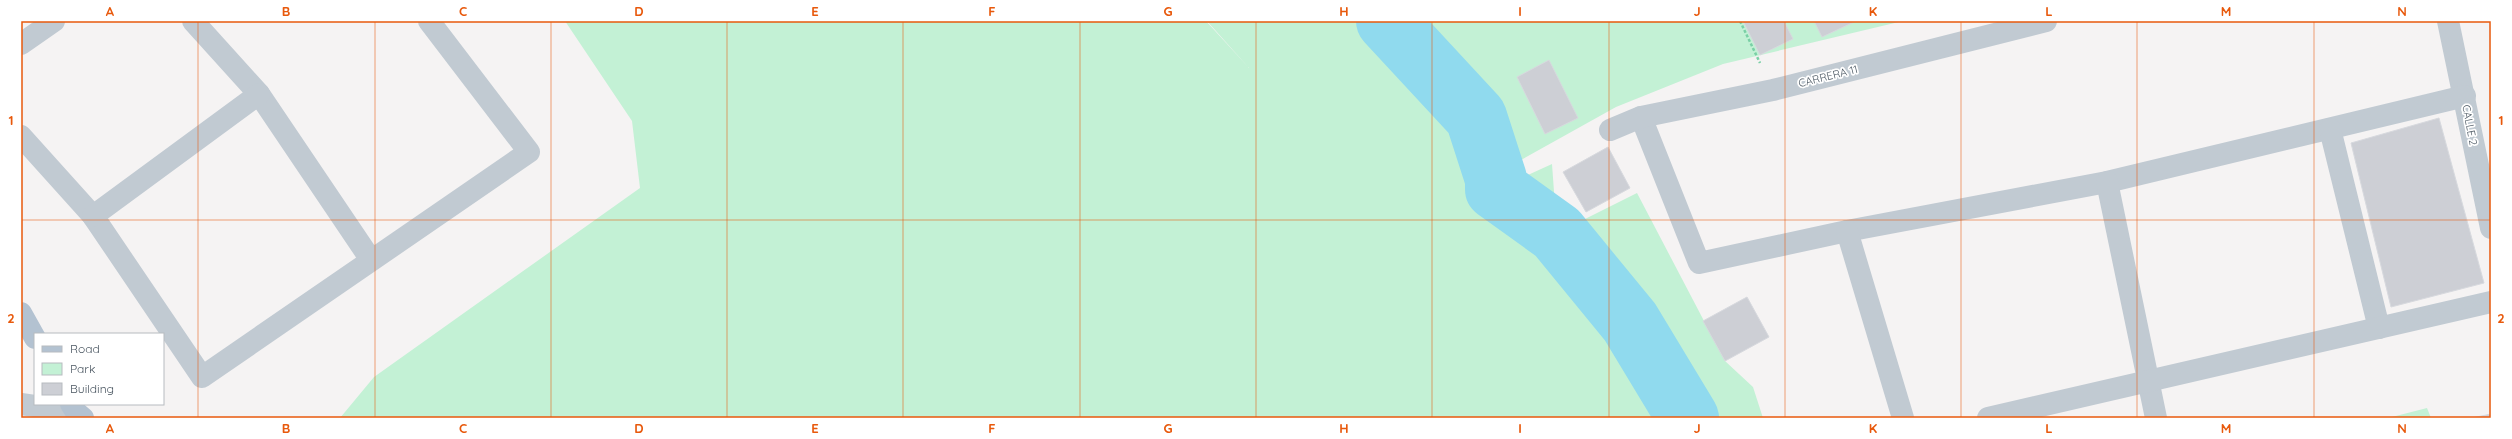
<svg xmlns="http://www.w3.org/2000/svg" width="2512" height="439" font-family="Quicksand,sans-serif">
<rect width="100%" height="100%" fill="#f5f3f3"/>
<g fill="#c3f1d5">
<path d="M565,21H1206L1249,68L1207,21H1903L1723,64L1616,107L1512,165L1521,178L1552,164L1557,233L1637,193L1725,361L1753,387L1763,418H340L374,377L640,188L632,121Z"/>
<path d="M2427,408L2431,418H2388Z"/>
</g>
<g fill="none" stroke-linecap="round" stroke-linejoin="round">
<path stroke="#90daee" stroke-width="62" d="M1387,21L1476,117L1496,179V189L1557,233L1630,322L1688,418"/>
</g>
<g fill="#cdcfd5" stroke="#d7d9de">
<path d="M1743,21H1784L1793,39L1760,55Z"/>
<path d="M1814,21H1854V22L1822,37Z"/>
<path d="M1549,60L1578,118L1545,134L1517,77Z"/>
<path d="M2439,118L2484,283L2391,307L2351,143Z"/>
<path d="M1608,147L1630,188L1586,212L1563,172Z"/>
<path d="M1747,297L1769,337L1725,361L1703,321Z"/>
<path d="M2491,414V418H2472Z"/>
</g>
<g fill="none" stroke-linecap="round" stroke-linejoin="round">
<path stroke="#7ad0a6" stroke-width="2.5" stroke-dasharray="3 2" stroke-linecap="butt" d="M1740,21L1760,63"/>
<g stroke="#c1cad2" stroke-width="22">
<path d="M193,21L259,94L371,260"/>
<path d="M2448,21L2491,228"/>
<path d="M21,44L54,21"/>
<path d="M1641,117L1699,263L1847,231L2107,182L2465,96"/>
<path d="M2330,129L2379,328"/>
<path d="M1610,130L1641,117L1773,90L2046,21"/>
<path d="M21,136L93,216L202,377L529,152L429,21"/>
<path d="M2107,182L2156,418"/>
<path d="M93,216L259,94"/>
<path d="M1847,231L1903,418"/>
<path d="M21,404L76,412"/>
<path d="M1988,418L2491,302"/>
</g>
<g stroke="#b3c2d1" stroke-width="22">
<path d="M21,313L35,338"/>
<path d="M71,404L76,412L83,418"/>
</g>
</g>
<path fill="none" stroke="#e8590c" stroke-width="1" stroke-opacity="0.55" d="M198,21V418M375,21V418M551,21V418M727,21V418M903,21V418M1080,21V418M1256,21V418M1432,21V418M1609,21V418M1785,21V418M1961,21V418M2137,21V418M2314,21V418M21,220H2491"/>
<g text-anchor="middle" stroke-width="3.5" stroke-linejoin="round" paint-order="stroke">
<g font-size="11" fill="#4a5661" stroke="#fff">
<text transform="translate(1828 76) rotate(-14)" y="4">CARRERA 11</text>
<text transform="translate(2470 125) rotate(79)" y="4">CALLE 2</text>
</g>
</g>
<rect width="2512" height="439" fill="none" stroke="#ffffff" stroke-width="44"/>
<rect x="34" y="333" width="130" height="72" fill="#ffffff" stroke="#b7bbc0"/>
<rect x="42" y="346" width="20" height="6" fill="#b3c2d1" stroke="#b7bbc0"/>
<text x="70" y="353" font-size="12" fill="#4a5661">Road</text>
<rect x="42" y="363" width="20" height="12" fill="#c3f1d5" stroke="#b7bbc0"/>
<text x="70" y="373" font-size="12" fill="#4a5661">Park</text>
<rect x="42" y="383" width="20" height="12" fill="#cdcfd5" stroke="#b7bbc0"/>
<text x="70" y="393" font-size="12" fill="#4a5661">Building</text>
<rect x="22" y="22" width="2468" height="395" fill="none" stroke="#e8590c" stroke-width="1.5"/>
<g font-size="13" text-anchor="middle" font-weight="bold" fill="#e8590c">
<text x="110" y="16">A</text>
<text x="286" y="16">B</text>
<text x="463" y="16">C</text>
<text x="639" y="16">D</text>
<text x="815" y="16">E</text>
<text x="992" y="16">F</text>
<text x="1168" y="16">G</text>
<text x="1344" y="16">H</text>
<text x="1520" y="16">I</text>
<text x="1697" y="16">J</text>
<text x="1873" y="16">K</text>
<text x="2049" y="16">L</text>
<text x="2226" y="16">M</text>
<text x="2402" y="16">N</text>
<text x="11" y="125">1</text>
<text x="2501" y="125">1</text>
<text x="11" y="323">2</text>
<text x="2501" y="323">2</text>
<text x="110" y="433">A</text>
<text x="286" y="433">B</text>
<text x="463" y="433">C</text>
<text x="639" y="433">D</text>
<text x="815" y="433">E</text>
<text x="992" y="433">F</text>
<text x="1168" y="433">G</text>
<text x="1344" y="433">H</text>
<text x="1520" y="433">I</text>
<text x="1697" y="433">J</text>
<text x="1873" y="433">K</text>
<text x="2049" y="433">L</text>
<text x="2226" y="433">M</text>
<text x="2402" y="433">N</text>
</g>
</svg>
